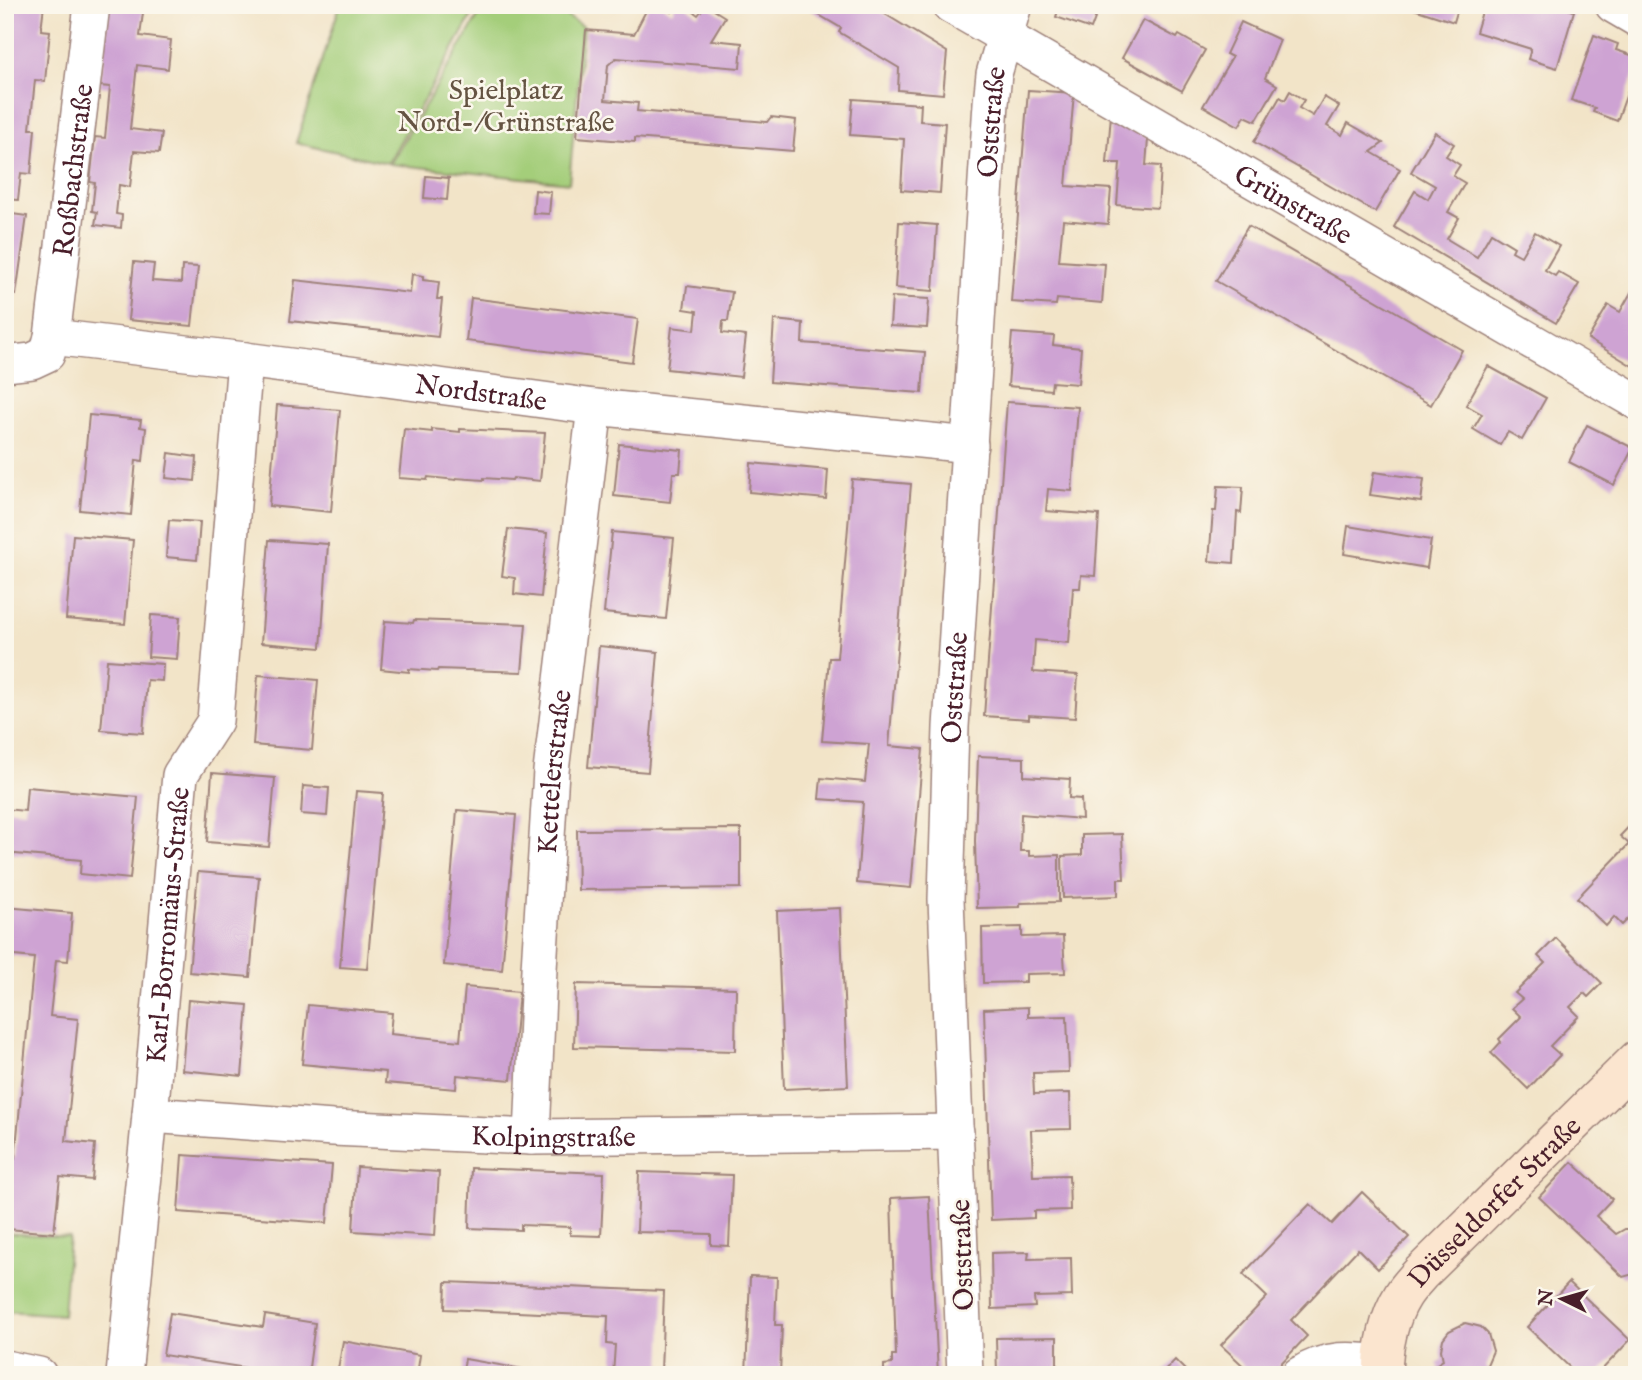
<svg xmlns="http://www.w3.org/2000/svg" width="1642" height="1380" font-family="'IM FELL English',serif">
<rect width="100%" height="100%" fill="#fbf7ec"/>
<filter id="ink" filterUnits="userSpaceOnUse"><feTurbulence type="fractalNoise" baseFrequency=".0143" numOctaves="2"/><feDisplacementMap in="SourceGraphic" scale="14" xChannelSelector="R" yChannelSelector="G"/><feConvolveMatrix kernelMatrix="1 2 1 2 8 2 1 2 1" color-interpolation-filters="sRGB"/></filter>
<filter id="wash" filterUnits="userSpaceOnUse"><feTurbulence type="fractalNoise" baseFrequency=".00686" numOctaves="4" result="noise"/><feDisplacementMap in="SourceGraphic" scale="28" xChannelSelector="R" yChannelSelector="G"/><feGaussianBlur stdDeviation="1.57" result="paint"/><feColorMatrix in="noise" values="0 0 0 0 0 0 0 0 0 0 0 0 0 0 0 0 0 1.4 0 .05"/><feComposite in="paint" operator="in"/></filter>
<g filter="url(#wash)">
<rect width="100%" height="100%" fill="#f2e4c8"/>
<g fill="#a4ce7a" stroke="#777652" stroke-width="2">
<path d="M340,5H478L388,163L296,143Z"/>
<path d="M485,5H550L583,27L569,183L390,164Z"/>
<path d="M5,1233L69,1237L63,1315L5,1311Z"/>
</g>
<g id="blocks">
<g fill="#cea3d3">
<path d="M12,5H44L41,30L50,31L45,81L35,80L30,129H35L31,174L21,173L18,200L5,199V31H9Z"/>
<path d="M109,5H144L140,36L171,40L168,69L137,65L130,129L162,133L159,153L134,151L130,187L119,185L116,214L122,215L121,228L95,225L97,212L92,211L95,183L90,182L95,137L105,138L110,87L100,86Z"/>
<path d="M649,5H660L672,12L676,5H684L698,15L706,5L725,17L711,40L742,43L740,68L616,58L608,65L605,100L638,103L637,111L767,122L771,117L796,120L793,151L635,138V142L577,137L586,30L634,34Z"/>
<path d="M802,5H870L947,52L943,94L898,90L899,68L839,32L841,28Z"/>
<path d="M1060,5H1100L1091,29L1056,17Z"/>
<path d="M1415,5H1459L1454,22L1414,9Z"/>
<path d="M1484,5H1557L1574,11L1557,68L1528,59L1531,49L1476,32Z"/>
<path d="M1143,20L1177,38L1179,35L1205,50L1182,91L1122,58Z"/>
<path d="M1241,22L1280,40L1265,78L1277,85L1256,121L1245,116L1239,126L1203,106L1232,57L1226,54Z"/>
<path d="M1594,35L1618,44L1616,50L1637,57V66L1617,121L1593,112L1595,108L1571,100Z"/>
<path d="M1028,90L1074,93L1066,186L1111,189L1108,224L1063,220L1059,261L1105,264L1102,303L1057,299L1056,305L1011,302Z"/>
<path d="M1290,91L1304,100L1299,108L1313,116L1324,97L1339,106L1327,126L1342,135L1348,123L1383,143L1371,152L1400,169L1375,212L1254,142L1280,97L1285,100Z"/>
<path d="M853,99L921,104L920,121L945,123L940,193L901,190L904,139L850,135Z"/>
<path d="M1111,115L1148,139L1146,165L1161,166L1158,208L1117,205L1120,163H1107Z"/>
<path d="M1435,132L1454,144L1446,156L1460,165L1453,176L1465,183L1448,212L1459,218L1447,239L1477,257L1491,233L1514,247L1512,251L1521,256L1535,232L1559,246L1545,270L1555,276L1558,272L1579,284L1556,323L1394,227L1415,191L1428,199L1435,186L1411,172Z"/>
<path d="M426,176L449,178L447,200L424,198Z"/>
<path d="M535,190L551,192L549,214L533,213Z"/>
<path d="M5,213L27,216L16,295L5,293Z"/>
<path d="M899,222L937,225L933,291L895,288Z"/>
<path d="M1248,226L1462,350L1431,405L1216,281Z"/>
<path d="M134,262L154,264L152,281L181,283L182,266L198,267L192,326L128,320Z"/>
<path d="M412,274L423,276V280L439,282L437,299H442L438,337L290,321L295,280L410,293Z"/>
<path d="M687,286L732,292L728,321H723L722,333L746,336L741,377L667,369L672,327L695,330L697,311L684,309Z"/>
<path d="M1633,289L1637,292V363L1634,367L1588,339L1608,305L1620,312Z"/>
<path d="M892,297L929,299L927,328L890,326Z"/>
<path d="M471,298L638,319L632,362L466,341Z"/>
<path d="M774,320L803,323L802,343L925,352L922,393L770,382Z"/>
<path d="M1012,333L1054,336L1053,345L1081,348L1078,384L1052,382L1051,390L1008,386Z"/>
<path d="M1488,366L1546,398L1522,440L1508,432L1500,445L1473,429L1482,414L1466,405Z"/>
<path d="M1007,402L1078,407L1072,491L1048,489L1046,511L1099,515L1095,576L1081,575L1080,588H1073L1069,643L1035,640L1033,672L1078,675L1075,718L1029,715V719L984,716Z"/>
<path d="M277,405L340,410L331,512L269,506Z"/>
<path d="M89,415L141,420L140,427L146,428L143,461L136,460L131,515L80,510Z"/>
<path d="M1587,425L1633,448L1614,485L1569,462Z"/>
<path d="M404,429L432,432V429L460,432V429L545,433L540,481L513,478L512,480L484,478V480L456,478V480L428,477L427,480L399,478Z"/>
<path d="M619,444L682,450L680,473H673L670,502L614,496Z"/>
<path d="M169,453L197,457L195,481L166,478Z"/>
<path d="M751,463L828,470L826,499L749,492Z"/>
<path d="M1374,472L1424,479L1421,502L1370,495Z"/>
<path d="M852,479L911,484L889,746L923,749L911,888L857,883L863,802L819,799L821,778L865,782L869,744L822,741L829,658H837Z"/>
<path d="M1218,486L1243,487L1241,513L1237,512L1234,563L1209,561L1213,511H1216Z"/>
<path d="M169,520L200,522L197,560L166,557Z"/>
<path d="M1348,526L1431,540L1427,568L1344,554Z"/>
<path d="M508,529L547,533L541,597L514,594L515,578L502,576Z"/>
<path d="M612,532L674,538L666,619L604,613Z"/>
<path d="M73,535L133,540L125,624L66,619Z"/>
<path d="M269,540L328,544L321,648L261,643Z"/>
<path d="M151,615L180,617L177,659L148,657Z"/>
<path d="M414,620L526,624L522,672L438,669L437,671L409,669V672L381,669L385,621L413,623Z"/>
<path d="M599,646L658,652L648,772L588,767Z"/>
<path d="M107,660L163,664L162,681L147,680L143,733L101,730Z"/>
<path d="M258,675L318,680L312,750L253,745Z"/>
<path d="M978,756L1024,758V776L1070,779L1069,798L1081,799L1082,819L1021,814L1020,851H1029V856L1059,855V902L1020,903V907L977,908L975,841Z"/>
<path d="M212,773L275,778L269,847L207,842Z"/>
<path d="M303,786L329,788L327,816L301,814Z"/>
<path d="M27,787L138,797L130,879L80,874L81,860L5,853V809L25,811Z"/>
<path d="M356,791L383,793L367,969L340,967Z"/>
<path d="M457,810L516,815L502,970L444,965Z"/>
<path d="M1637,818V918L1633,914L1622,925L1614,917L1606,926L1577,898L1629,844L1620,836Z"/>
<path d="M741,829V888L578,890L577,830Z"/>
<path d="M1122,834L1124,879H1118V896L1063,898L1062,856L1082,855V835Z"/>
<path d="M198,872L259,877L250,977L189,972Z"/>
<path d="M5,907L72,913L68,961L56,960L50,1016L78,1019L66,1141L95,1144L92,1180L60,1177L54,1233L8,1229L10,1212H5V1157L15,1158L34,958L5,955Z"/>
<path d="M840,908L848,1086L784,1089L777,911Z"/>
<path d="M1022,927V937L1063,936L1065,973L1026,974V982L983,983L982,928Z"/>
<path d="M1556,938L1602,983L1588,997L1584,993L1570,1007L1579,1016L1550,1046L1560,1055L1528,1089L1491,1053L1501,1042L1499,1039L1521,1017L1512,1008L1522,999L1515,993L1545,963L1538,956Z"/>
<path d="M576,984L736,988L735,1051L574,1047Z"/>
<path d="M465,987L519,992L511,1080L457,1075L456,1089L385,1083L386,1072L302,1064L308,1005L392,1013L390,1034L460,1041Z"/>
<path d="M188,1000L248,1005L242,1076L182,1070Z"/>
<path d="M1028,1007V1017L1067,1016L1069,1072L1033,1073L1034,1094L1070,1093L1071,1129L1031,1130L1033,1176L1069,1175L1070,1210L1034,1211V1218L991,1220L984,1009Z"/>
<path d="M182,1155L332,1165L327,1223L178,1212Z"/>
<path d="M1572,1162L1612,1199L1596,1216L1616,1234L1625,1229H1631L1637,1234V1273L1623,1277L1539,1197Z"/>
<path d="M357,1167L439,1172L435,1236L353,1231Z"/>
<path d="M471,1168L604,1173L601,1236L570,1235V1227L521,1225V1230L469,1228Z"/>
<path d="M639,1172L732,1175L729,1246L711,1245V1234L637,1232Z"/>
<path d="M1362,1192L1409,1237L1378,1269L1358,1249L1291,1320L1307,1336L1270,1375H1253L1221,1345L1267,1297L1243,1274L1310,1204L1332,1224Z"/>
<path d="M929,1196L938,1375H884V1365L892,1364V1355H896L891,1198Z"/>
<path d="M1029,1252L1028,1259L1071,1258L1072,1296L1034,1297L1035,1307L992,1309L991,1253Z"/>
<path d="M750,1276L777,1277L775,1325H782L780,1375H746Z"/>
<path d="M446,1282L664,1291L661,1372H652V1375H613L615,1345L607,1344L608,1316L445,1309Z"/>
<path d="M1569,1282L1630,1340L1597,1375H1578L1527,1327Z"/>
<path d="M170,1313L263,1327L265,1315L315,1323L308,1375H291L163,1355Z"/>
<path d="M1465,1323L1481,1327L1488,1334L1493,1351L1486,1367L1493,1375H1431L1440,1368L1437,1364L1443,1360L1441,1350L1443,1339L1449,1331Z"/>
<path d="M1057,1337V1375H997L996,1338Z"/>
<path d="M343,1341L420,1355L417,1375H337Z"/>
<path d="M465,1359L546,1373V1375H462Z"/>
<path d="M1175,1360L1190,1375H1161Z"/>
</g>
</g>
</g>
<g filter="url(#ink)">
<use href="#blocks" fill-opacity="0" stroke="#9e827a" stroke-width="2"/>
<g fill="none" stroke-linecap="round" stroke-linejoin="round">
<defs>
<g id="minor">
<path id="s1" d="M950,5L1637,402"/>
<path d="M1613,5L1637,19"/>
<path id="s2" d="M52,337L92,5"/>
<path id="s3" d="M5,364L32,361L47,354L52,337L245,360L595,407L970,445"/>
<path id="s4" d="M150,1115L333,1128L532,1137L956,1132"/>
<path id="s5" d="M532,1137L539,969L551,771L595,407"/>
<path d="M5,1368L39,1375"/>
<path id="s6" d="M124,1375L150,1115L180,775L215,721L245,360"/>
<path id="s7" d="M965,1375L946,899L951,727L991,103L994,74L1014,5"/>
<path d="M1299,1375C1327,1357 1350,1359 1383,1363"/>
</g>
<g id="secondary">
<path id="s8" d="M1383,1375C1382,1349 1389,1317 1403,1295C1408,1287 1415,1280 1421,1273L1637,1060"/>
</g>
</defs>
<use href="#minor" stroke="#9e827a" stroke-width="38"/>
<use href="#secondary" stroke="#9e827a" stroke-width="41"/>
<use href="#minor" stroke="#fff" stroke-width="35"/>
<use href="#secondary" stroke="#fbe5cf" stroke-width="38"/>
</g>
</g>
<g text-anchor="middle" stroke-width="5" stroke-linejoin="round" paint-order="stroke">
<g font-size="28" fill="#655443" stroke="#fbf7ec">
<text x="506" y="99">Spielplatz<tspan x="506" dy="32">Nord-/Grünstraße</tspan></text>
</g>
<g font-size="28" fill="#4a1f2b" stroke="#fbf7ec">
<text dy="10" stroke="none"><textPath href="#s7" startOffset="1255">Oststraße</textPath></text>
<text dy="10" stroke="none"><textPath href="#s2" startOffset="168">Roßbachstraße</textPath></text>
<text dy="10" stroke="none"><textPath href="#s1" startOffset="397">Grünstraße</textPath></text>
<text dy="10" stroke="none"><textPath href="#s3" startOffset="494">Nordstraße</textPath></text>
<text dy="10" stroke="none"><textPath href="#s7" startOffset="688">Oststraße</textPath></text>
<text dy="10" stroke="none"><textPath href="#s5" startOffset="366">Kettelerstraße</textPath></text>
<text dy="10" stroke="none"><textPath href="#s6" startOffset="452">Karl-Borromäus-Straße</textPath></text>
<text dy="10" stroke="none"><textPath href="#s4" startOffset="404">Kolpingstraße</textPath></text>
<text dy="10" stroke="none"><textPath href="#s8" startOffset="214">Düsseldorfer Straße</textPath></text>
<text transform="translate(961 1255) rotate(-92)" y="10">Oststraße</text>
</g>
</g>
<rect width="1642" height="1380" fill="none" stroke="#fbf7ec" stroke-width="28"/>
<g transform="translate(1562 1299) rotate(275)" stroke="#fbf7ec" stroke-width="5" paint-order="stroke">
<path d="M0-5L12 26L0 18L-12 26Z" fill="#4a1f2b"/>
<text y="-10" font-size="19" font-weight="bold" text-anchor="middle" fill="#4a1f2b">N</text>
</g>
</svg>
